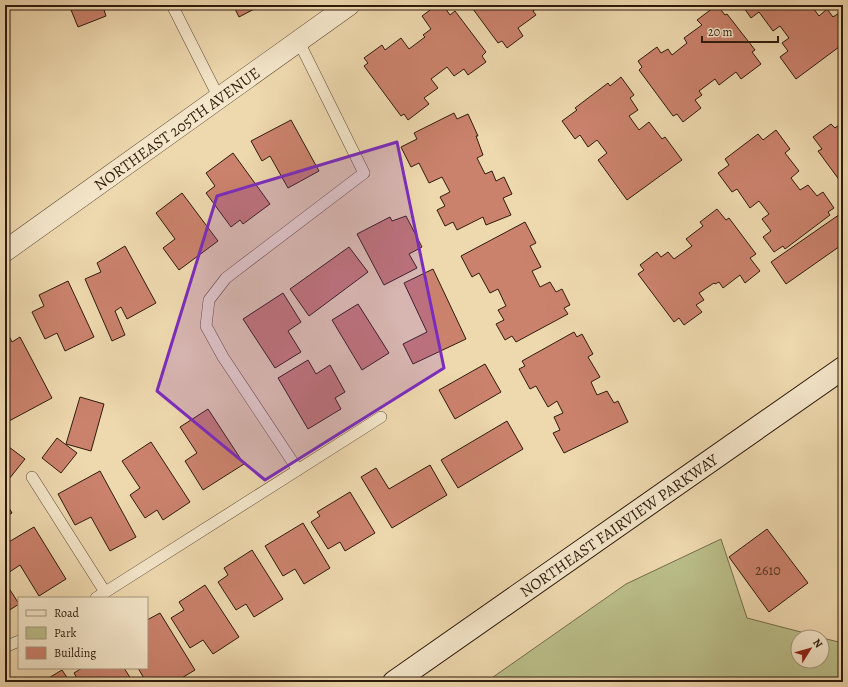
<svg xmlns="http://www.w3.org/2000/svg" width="848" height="687" font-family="Alegreya,serif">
<rect width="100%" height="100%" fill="#eed8ae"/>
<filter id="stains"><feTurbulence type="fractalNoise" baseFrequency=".005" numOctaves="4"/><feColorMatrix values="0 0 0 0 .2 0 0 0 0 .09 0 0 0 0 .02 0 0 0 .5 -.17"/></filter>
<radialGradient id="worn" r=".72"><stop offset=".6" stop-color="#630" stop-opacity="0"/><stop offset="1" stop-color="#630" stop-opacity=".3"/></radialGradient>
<path fill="#babe89" stroke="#746c4a" d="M721,539L747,618L820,637H798V661H822V638L843,643V682H486L626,584Z"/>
<g fill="#cb826d" stroke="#2e1b0c">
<path d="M69,5H109L110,8L104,10L106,16L78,27Z"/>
<path d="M233,5H262L239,17Z"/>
<path d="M437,5H443L450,15L455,11L486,52L482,56L486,62L468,75L464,69L454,76L447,67L431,79L438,88L424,98L429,104L408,120L404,114L401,116L364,66L368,63L364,58L382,45L385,50L401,38L409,49L425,37L423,35L431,29L422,16Z"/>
<path d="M470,5H541L533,11L536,15L518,28L523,36L507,48L502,41L498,43Z"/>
<path d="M717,5L725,15L727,14L755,50L752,52L761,64L741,79L736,72L719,85L715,79L699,91L702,95L695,100L701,108L683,122L677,114L673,116L639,70L642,67L638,61L657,47L661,53L668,49L672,55L687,43L684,38L702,25L697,20Z"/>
<path d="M742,5H811L819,16L827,9L833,17L839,13L843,19V44L796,79L780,57L788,51L782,43L789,38L780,26L773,31L759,12L751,18Z"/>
<path d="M621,77L634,95L630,98L638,110L629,116L639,130L649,122L662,139L665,137L682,160L627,200L598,160L607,153L597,140L588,147L580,135L575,139L562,121L577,110L575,108L608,83L610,86Z"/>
<path d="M454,113L457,119L468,114L478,136H476L483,155L477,158L485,174L492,171L496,181L504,177L512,194L503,198L511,215L486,225L483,217L457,230L453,222L445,226L437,210L445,206L440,197L450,192L442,177L429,183L419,163L411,167L401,147L417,139L414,133Z"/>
<path d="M291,120L319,171L288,188L270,156L262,161L251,141Z"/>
<path d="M843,122V185L818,151L822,149L813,137L831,124L835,128Z"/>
<path d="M776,130L790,149L785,153L799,171L791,178L800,190L808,185L817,196L823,192L834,208L828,212L830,215L785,249L783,246L774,252L763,237L771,231L762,219L769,214L759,201L750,208L737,189L732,192L718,173L729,165L725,159L758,134L763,140Z"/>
<path d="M233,153L270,204L243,224L240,220L231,227L206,193L215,186L206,173Z"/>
<path d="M182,193L218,241L179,270L163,248L175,239L156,213Z"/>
<path d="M717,209L726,220L729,218L756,254L750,258L760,271L745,283L740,275L723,288L719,282L715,284L714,283L699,293L704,300L696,305L702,312L684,325L679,318L674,322L638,274L644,270L640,265L657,252L661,257L668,252L674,259L692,246L686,239L703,226L700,222Z"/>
<path d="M843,212V244L786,284L771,262Z"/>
<path d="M406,216L422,247L409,254L417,268L384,285L357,234L390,217L392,221Z"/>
<path d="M525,222L536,243L530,246L541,267L532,271L540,287L550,282L556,292L562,289L570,305L564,308L568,314L516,342L512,336L505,340L496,324L504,320L498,310L506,306L498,289L490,293L479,273L472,277L461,256Z"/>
<path d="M125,246L156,303L127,319L121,307L115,311L125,335L112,341L85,279L101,272L97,263Z"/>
<path d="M349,247L368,272L309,316L290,289Z"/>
<path d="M433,269L466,339L413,364L403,344L427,332L404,283Z"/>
<path d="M68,281L94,337L65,351L57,333L45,339L32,312L44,306L39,295Z"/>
<path d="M283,293L301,322L288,331L301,352L275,368L243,319Z"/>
<path d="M358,304L389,353L362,370L332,320Z"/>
<path d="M5,328L12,342L20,337L52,398L9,421L5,414Z"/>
<path d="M574,332L577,337L582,334L593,354L588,357L600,377L591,382L597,395L607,391L614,403L618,401L628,422L564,453L553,433L560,430L554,417L563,413L557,401L548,407L536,386L530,389L519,369L525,366L522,361Z"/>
<path d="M308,360L316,374L330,365L345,392L335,398L341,409L308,429L278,378Z"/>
<path d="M485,364L501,392L455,419L439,390Z"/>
<path d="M80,397L104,404L91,451L66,444Z"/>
<path d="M208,409L244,464L203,490L185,461L197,453L180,427Z"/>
<path d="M507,421L523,449L458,488L441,460Z"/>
<path d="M57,438L77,453L61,473L42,458Z"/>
<path d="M151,442L190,502L163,520L157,510L145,518L130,495L140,488L122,461Z"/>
<path d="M5,444L25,459L9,479L5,476Z"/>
<path d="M430,465L447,495L392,528L361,477L376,468L389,489Z"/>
<path d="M100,471L136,537L110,551L91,517L75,525L58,494Z"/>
<path d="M350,492L375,533L345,551L340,542L328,549L311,522L320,516L317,512Z"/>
<path d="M5,501L12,513L5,517Z"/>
<path d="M303,523L330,568L304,584L295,569L283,576L265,546Z"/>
<path d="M34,527L66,579L39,596L20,565L8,573L5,568V540L7,543Z"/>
<path d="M767,529L808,583L769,612L729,557Z"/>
<path d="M252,550L283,599L254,617L246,604L236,610L218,582L228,575L224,568Z"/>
<path d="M5,582L19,604L5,613Z"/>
<path d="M205,585L239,637L213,654L203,640L190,648L171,618L184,610L179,602Z"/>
<path d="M160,613L195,670L175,682H146L138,668H147V620Z"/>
<path d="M82,668H124L133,682H79L74,673Z"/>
<path d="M62,670L70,682H42Z"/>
</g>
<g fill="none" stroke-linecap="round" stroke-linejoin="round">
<defs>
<g id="service">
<path d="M172,5L219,98"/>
<path d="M298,470L223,357L206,326L209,300L226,278L364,173L299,42"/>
<path d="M32,477L105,592"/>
<path d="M96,598L381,417"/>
<path d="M5,647L19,641"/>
</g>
<g id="minor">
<path id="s1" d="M5,251L349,5"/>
</g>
<g id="secondary">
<path id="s2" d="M394,682L843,368"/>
</g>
</defs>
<use href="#service" stroke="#5e4a34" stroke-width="12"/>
<use href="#minor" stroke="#5e4a34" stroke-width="22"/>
<use href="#secondary" stroke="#2e1b0c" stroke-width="24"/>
<use href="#service" stroke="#f4e6ca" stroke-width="11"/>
<use href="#minor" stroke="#f4e6ca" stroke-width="21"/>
<use href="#secondary" stroke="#f4e6ca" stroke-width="22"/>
</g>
<path fill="#7b2cbf" fill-opacity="0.2" stroke="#7b2cbf" stroke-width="3" stroke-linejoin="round" d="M397,142L444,368L265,480L157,391L217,196Z"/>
<g text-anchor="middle" stroke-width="3" stroke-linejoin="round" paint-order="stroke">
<g font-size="14" fill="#553524">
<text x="768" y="575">2610</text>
</g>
<g font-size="16" fill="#2e1b0c" stroke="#f4e6ca">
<text dy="6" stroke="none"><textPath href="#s1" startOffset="211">NORTHEAST 205TH AVENUE</textPath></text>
<text dy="6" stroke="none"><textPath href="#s2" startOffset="274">NORTHEAST FAIRVIEW PARKWAY</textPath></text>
</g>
</g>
<rect width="848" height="687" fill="none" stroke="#eed8ae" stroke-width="20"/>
<rect x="6" y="6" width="836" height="675" fill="none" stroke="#2e1b0c" stroke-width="2"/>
<rect x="10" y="10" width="828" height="667" fill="none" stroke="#2e1b0c"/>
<rect x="18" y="597" width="130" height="72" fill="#f4e6ca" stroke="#a5957e"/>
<rect x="26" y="610" width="20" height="6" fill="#f4e6ca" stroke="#a5957e"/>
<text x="54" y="617" font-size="12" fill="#2e1b0c">Road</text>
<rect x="26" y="627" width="20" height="12" fill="#babe89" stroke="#a5957e"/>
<text x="54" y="637" font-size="12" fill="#2e1b0c">Park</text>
<rect x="26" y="647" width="20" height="12" fill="#cb826d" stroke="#a5957e"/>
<text x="54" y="657" font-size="12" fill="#2e1b0c">Building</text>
<g transform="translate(810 649) rotate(53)"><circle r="19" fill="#f4e6ca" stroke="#a5957e"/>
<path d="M0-3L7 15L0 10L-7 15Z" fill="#8f2418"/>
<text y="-6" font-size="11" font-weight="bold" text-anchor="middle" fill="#2e1b0c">N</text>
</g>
<path d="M702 36v6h76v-6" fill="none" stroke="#2e1b0c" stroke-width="2"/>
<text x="708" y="36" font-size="12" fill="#2e1b0c" stroke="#f4e6ca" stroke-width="3" paint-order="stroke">20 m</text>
<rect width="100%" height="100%" filter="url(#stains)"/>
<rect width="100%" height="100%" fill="url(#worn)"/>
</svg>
